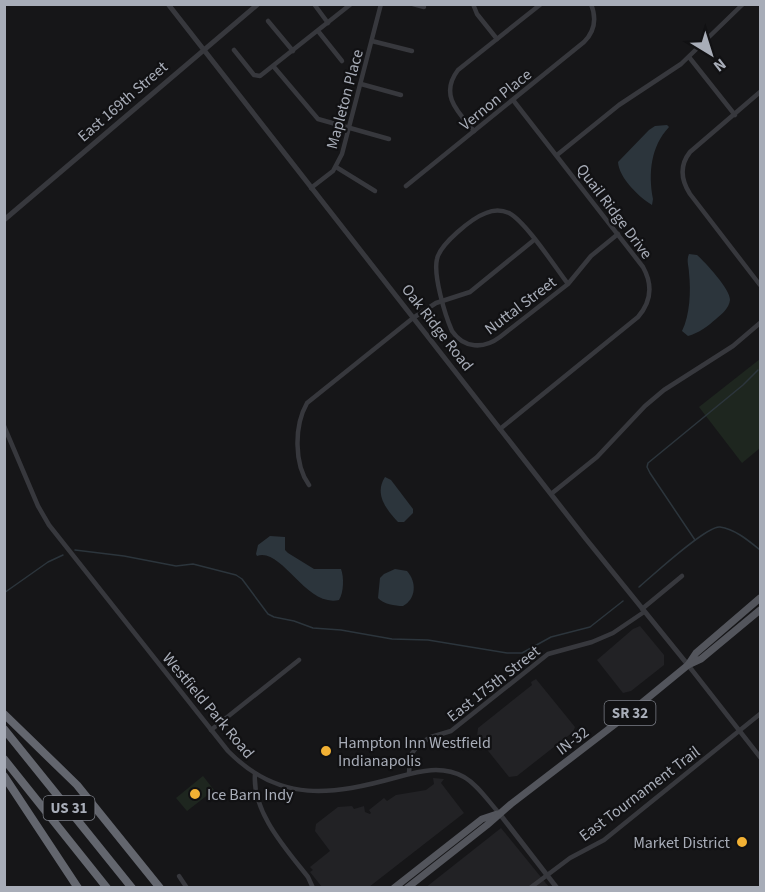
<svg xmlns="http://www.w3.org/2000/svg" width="765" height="892" font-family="'Source Sans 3',sans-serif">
<rect width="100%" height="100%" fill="#161618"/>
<g fill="#222225">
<path d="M640,626L664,655V665L631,691L623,693L597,660L633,629Z"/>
<path d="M536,679L575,727L573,732L517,776L509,777L477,737L478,728L532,685L531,682Z"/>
<path d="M433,778L444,779L441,783L464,813L369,887L363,886L322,887L310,872L313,870L310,867L330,851L315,831L316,824L338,807L352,806L354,809L364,806L365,812L370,814L371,813L369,810L384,798L387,801L396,795L426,790L434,784Z"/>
<path d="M501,828L549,887L425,888Z"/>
</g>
<g fill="#1e261f">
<path d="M760,359V448L742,463L699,407Z"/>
<path d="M203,776L214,790L187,811L176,798Z"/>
</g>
<g fill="#2c353c">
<path d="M667,125L669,127C651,146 648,173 653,199L652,205C639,197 619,178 618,162L649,130L655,126Z"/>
<path d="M689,254L697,255C705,262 731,290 730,300C729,308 722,314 716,319C708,326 699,333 688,336L682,331C690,315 691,291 689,273C689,266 686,261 689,254Z"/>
<path d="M385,477L391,480L413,509V513L404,522H398C386,509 374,494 385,477Z"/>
<path d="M270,536L285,537V550L288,553L314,569H341C344,577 344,592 339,600C306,608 282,547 257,556L256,554L258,545Z"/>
<path d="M395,569L407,571C417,582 416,599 403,606C395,606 383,604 378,598L380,578L384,574Z"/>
</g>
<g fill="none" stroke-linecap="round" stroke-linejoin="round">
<g stroke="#2c353c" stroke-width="1.5">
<path d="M695,540L650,473L647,467L648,463L743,385L758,370"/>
<path d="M75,550L124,556L176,566L193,564L236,575L242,579L268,614L274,617L294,621L313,628L341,630L392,639L428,640L507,653H522L551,637L590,627L623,601"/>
<path d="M639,587C652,576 707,525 720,527C735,529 749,541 760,550"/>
<path d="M4,593L48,562L63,555"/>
</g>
<g stroke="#37383d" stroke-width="4.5">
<path d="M314,4L328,23"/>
<path d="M413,4L424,7"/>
<path d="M473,4L477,14L497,39"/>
<path d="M268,21L293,51"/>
<path d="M318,31L342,61"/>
<path d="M372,41L412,51"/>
<path d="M234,50L254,75L260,76L351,4"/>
<path d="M689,57L735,115"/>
<path d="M274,67L318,119L389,139"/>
<path d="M361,84L401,95"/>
<path d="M760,92L690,152C679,166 681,180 690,194L760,285"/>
<path d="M474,131C458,112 439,95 458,70L541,4"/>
<path d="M557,155L619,105L681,64L743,4"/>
<path d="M336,167L375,191"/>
<path d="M406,186L584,42C595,31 597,19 591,4"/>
<path d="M311,188L333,171L342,154L381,4"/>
<path d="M568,284C555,267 526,222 509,213C502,210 493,210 486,213C472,218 440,244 437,259C433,275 445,315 452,331C464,349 484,349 500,337L568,284L591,256L618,234"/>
<path d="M4,426L38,506L49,525L228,751C280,804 333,795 398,777C420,771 442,765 464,777C478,785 488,801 499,813"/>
<path d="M500,429L638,317C651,302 653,285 643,267L513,100"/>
<path d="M309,485C294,464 294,426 307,403L413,318L436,303L470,292L534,240"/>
<path d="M551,494L597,457L645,406L664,390L733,346L760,323"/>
<path d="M642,609L682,576"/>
<path d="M688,665L760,757"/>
<path d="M211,730L299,660"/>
<path d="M255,774C252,812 286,849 308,877L313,888"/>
<path d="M409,774L410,756L419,744L431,737L451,731L548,654L592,642L613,633L644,612"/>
<path d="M179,876L187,888"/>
<path d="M530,888L570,858L604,840L760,714"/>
</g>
<g stroke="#37383d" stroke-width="5">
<path d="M168,4L586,539L688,665"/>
<path d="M4,220L258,4"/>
<path d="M499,813L557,888"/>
</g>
<g stroke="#53555c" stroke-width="7">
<path d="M688,665L696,653L760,598"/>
<path d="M394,888L482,819L497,814"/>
<path d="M407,888L487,825L511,804L627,715L688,665L701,659L760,610"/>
</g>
<g stroke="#63666e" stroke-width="8">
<path d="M4,714L77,785L160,888"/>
<path d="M4,729L132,888"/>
<path d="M4,759L107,888"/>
<path d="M4,776L78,888"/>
</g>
</g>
<g fill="#f2b134" stroke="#111113" stroke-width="2">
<circle cx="326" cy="751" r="6"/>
<circle cx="195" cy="794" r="6"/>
<circle cx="742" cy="842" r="6"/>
</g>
<g text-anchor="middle" stroke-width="4.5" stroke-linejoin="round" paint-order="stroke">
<g fill="#111113" stroke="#7b7e86" stroke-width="1.5">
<rect x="604.5" y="701" width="51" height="24" rx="4.5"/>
<rect x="43.5" y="796" width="51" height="24" rx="4.5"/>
</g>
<g font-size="15" font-weight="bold" fill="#a8adb8">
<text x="630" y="718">SR 32</text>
<text x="69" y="813">US 31</text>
</g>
<g font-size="16" fill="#a8adb8" stroke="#111113">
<text transform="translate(344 99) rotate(-75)" y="6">Mapleton Place</text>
<text transform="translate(495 99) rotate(-39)" y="6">Vernon Place</text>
<text transform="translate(122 101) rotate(-41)" y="6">East 169th Street</text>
<text transform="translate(615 211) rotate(53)" y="6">Quail Ridge Drive</text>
<text transform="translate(520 305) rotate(-37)" y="6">Nuttal Street</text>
<text transform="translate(438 327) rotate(52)" y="6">Oak Ridge Road</text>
<text transform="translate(493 683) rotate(-38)" y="6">East 175th Street</text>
<text transform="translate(209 705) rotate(50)" y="6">Westfield Park Road</text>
<text transform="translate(572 740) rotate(-37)" y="6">IN-32</text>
<text transform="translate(639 793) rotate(-37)" y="6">East Tournament Trail</text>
</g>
<g font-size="16" fill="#a8adb8" stroke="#111113" text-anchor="start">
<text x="338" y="748">Hampton Inn Westfield<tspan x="338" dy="18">Indianapolis</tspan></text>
<text x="207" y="800">Ice Barn Indy</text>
<text x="730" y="848" text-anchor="end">Market District</text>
</g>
</g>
<rect width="765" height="892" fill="none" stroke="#a8adb8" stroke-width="12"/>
<g transform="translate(711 54) rotate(142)" stroke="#111113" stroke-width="4.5" paint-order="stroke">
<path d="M0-4.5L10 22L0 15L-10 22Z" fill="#a8adb8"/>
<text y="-9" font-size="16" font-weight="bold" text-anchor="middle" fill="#a8adb8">N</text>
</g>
</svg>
